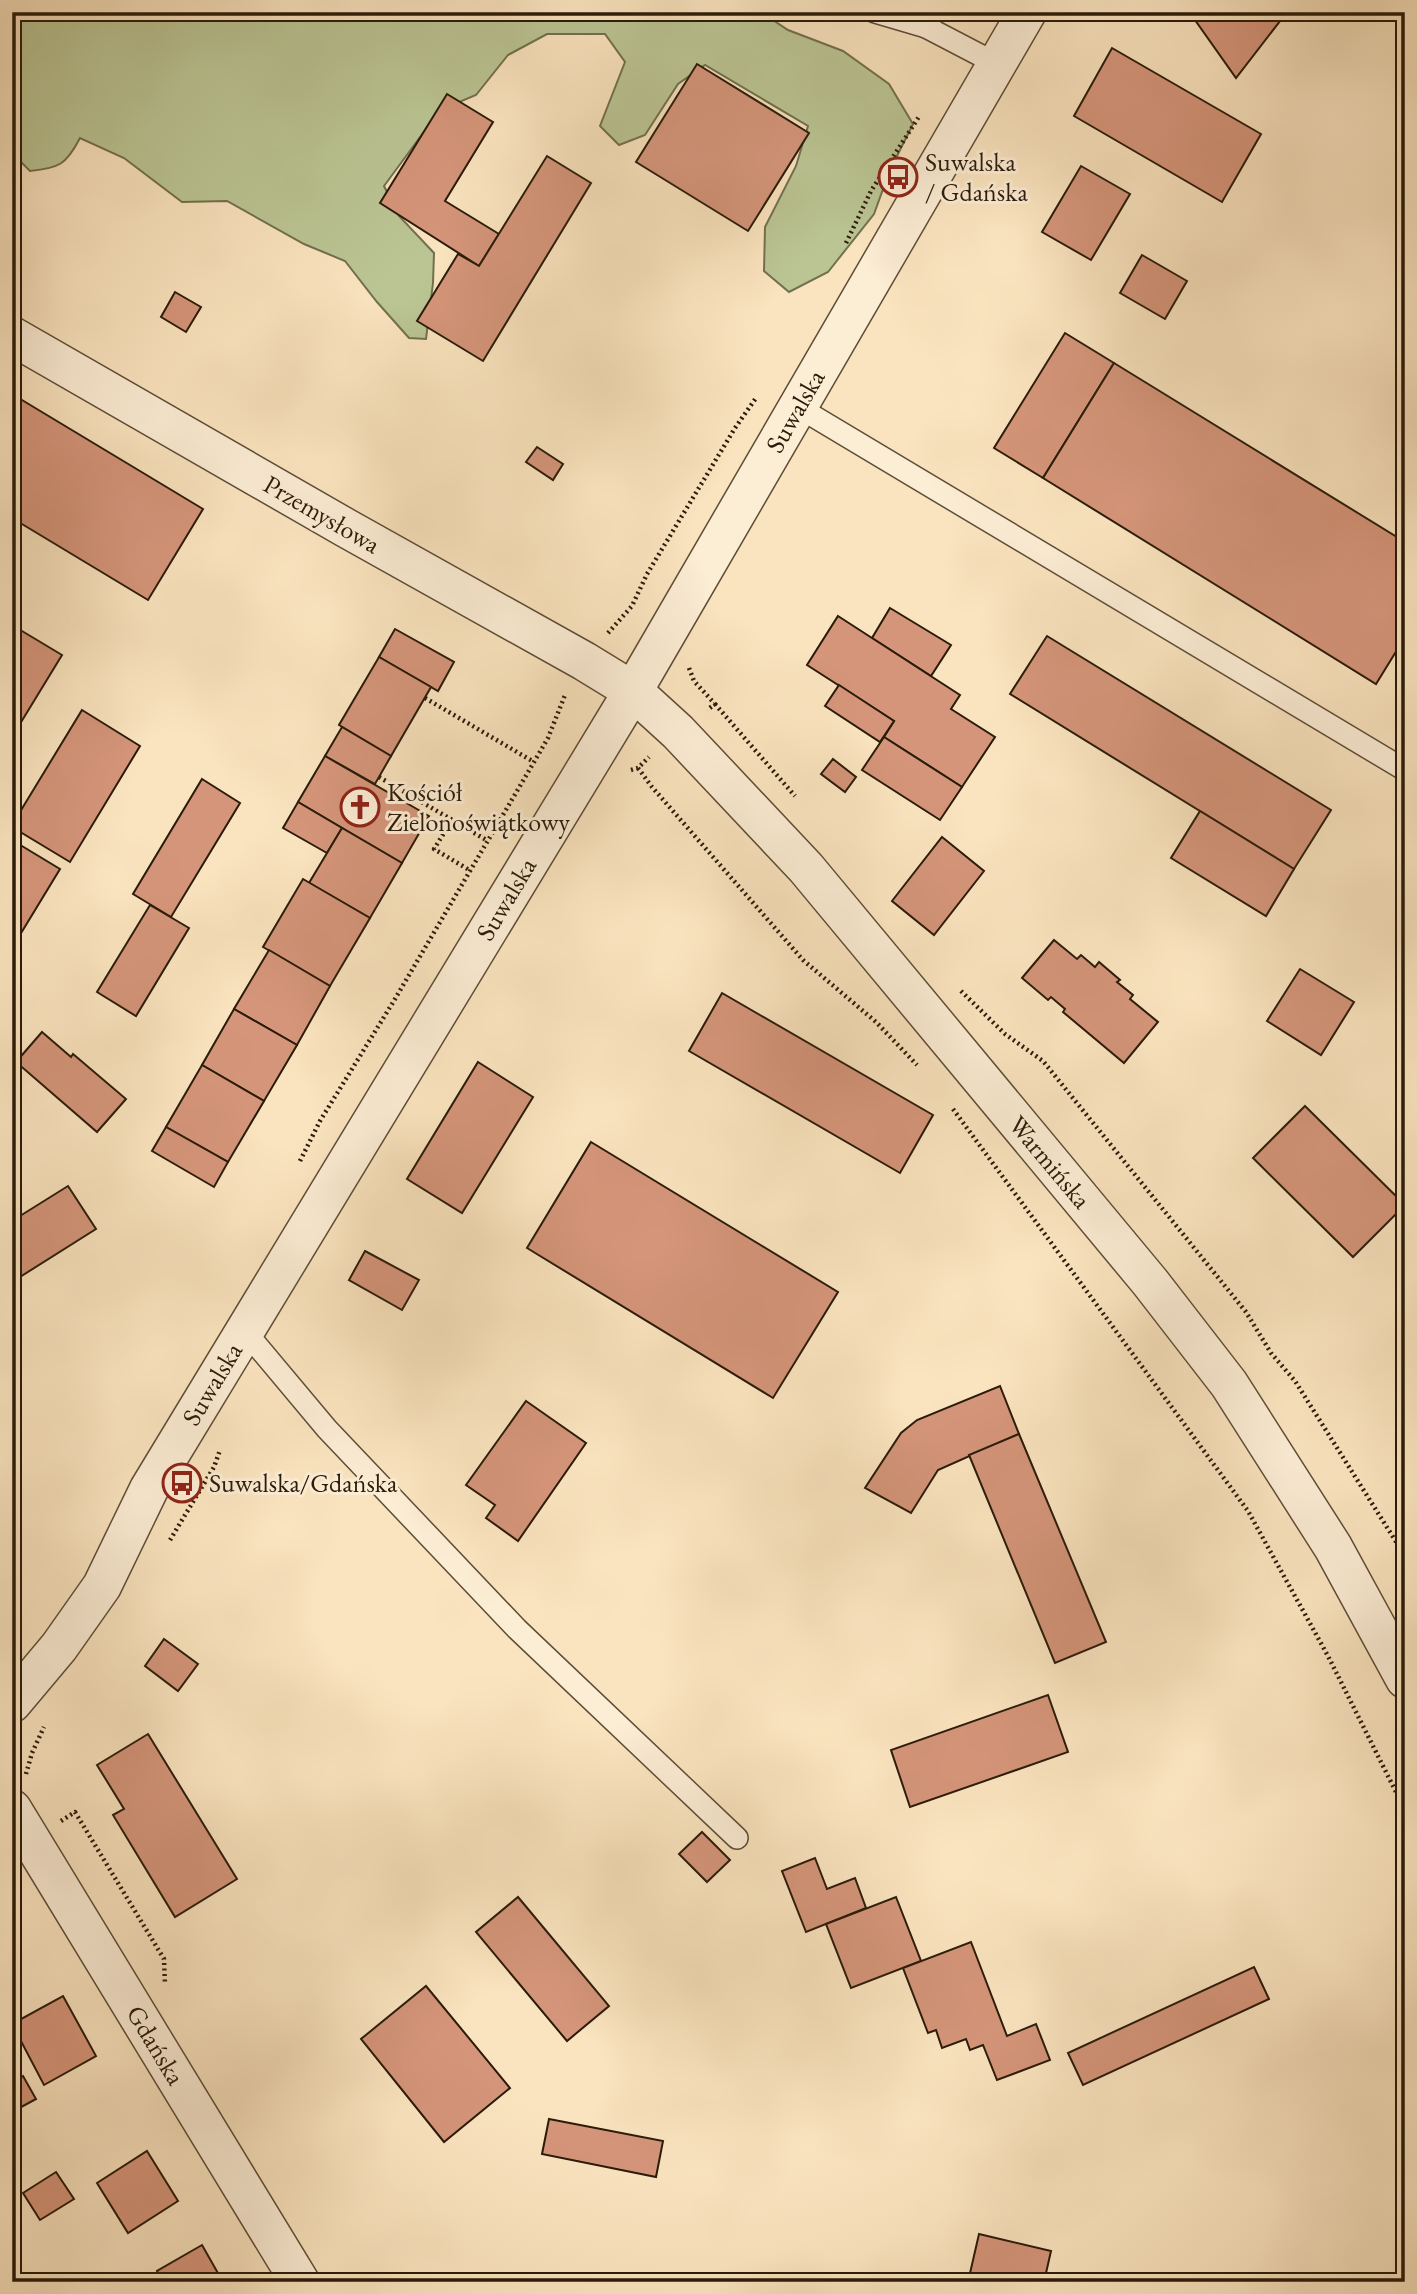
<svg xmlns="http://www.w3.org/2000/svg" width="1417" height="2294" font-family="'EB Garamond',serif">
<rect width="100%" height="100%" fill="#fae4bf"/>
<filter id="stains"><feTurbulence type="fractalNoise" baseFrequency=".00286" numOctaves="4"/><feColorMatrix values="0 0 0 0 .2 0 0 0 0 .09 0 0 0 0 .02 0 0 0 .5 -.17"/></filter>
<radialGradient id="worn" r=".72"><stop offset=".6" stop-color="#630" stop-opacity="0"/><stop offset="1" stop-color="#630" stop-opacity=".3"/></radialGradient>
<path fill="#bbc594" stroke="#72704e" stroke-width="2" d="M12,12H761L788,30L843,51L889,84L913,124L890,170L874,214L828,272L789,292L764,271L765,227L796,166L808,126L705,65L678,84L645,135L619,145L600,126L625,62L605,34H547L508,55L476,95L440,110L384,186L399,216L434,253L433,283L426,339L409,338L377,302L345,261L304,244L227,201L182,202L124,158L80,138C66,165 59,168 30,171L12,153Z"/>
<g fill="#d5957a" stroke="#2a1b09" stroke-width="2">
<path d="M1201,12H1287L1236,78L1195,20Z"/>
<path d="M1112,48L1261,134L1222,202L1074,116Z"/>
<path d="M697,64L809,133L748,231L636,162Z"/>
<path d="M447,94L493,122L445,201L499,234L479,266L380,203Z"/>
<path d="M547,156L591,183L483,361L417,321L458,254L479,266Z"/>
<path d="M1081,166L1130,194L1091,260L1042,232Z"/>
<path d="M1142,255L1187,281L1165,319L1120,293Z"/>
<path d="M175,292L201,307L186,332L161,317Z"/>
<path d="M1065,333L1114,363L1043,478L994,448Z"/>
<path d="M1114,363L1405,542V637L1376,684L1043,478Z"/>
<path d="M12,394L203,509L148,600L12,518Z"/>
<path d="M537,447L563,464L553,480L526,462Z"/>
<path d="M890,608L951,645L931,676L872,638Z"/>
<path d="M838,616L960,695L951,709L995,737L962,787L884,737L894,721L807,665Z"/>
<path d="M12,625L62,655L12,737Z"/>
<path d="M395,629L454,662L438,691L379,657Z"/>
<path d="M1047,636L1331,810L1294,869L1010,694Z"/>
<path d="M379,657L431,687L391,756L339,725Z"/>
<path d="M839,685L894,721L880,742L825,706Z"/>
<path d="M82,710L140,746L70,862L12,827V825Z"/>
<path d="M342,727L391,756L375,784L325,756Z"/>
<path d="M884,737L962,787L940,820L862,770Z"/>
<path d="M325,756L429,816L402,863L298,802Z"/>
<path d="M833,759L856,777L845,792L821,774Z"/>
<path d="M202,779L240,803L171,917L133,894Z"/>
<path d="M298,802L342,828L327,853L283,828Z"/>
<path d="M1200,811L1294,869L1266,916L1171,858Z"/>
<path d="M342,828L402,863L370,918L309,883Z"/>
<path d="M942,837L984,871L934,935L892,901Z"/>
<path d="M12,840L60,869L12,948Z"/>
<path d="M303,879L370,918L330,986L263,947Z"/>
<path d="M150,905L189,928L136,1016L97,992Z"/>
<path d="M1054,940L1077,959L1081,955L1095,967L1099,962L1120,980L1117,982L1133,995L1130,999L1158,1022L1124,1063L1063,1012L1065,1009L1051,997L1048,1000L1022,978Z"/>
<path d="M269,950L330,986L297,1045L234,1009Z"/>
<path d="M1300,969L1354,1002L1321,1055L1267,1021Z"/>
<path d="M722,993L933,1115L900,1173L689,1051Z"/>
<path d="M234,1009L297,1045L264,1101L202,1065Z"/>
<path d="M42,1032L71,1057L73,1054L126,1099L97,1132L16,1062Z"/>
<path d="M478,1062L533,1097L462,1213L407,1179Z"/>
<path d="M202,1065L264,1101L228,1162L166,1127Z"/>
<path d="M1305,1106L1405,1205L1353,1257L1253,1158Z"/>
<path d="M166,1127L228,1162L214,1187L152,1151Z"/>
<path d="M591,1142L838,1292L773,1398L527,1248Z"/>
<path d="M68,1186L96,1229L12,1282V1221Z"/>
<path d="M365,1251L419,1280L402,1310L349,1280Z"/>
<path d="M1000,1386L1019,1434L938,1470L911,1513L865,1488L901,1433L917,1420Z"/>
<path d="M526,1401L586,1443L518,1541L486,1518L495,1505L466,1485Z"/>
<path d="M1019,1434L1106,1642L1055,1663L969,1455Z"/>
<path d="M164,1639L198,1664L178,1691L145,1666Z"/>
<path d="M1048,1695L1068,1752L910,1807L891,1750Z"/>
<path d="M148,1734L237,1879L175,1917L113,1815L124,1809L97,1765Z"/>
<path d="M702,1832L730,1860L707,1882L679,1854Z"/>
<path d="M815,1858L827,1889L855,1878L866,1908L806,1932L782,1871Z"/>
<path d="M518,1897L609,2006L567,2041L476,1932Z"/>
<path d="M896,1897L921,1961L851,1988L826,1924Z"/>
<path d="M971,1942L1007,2036L1036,2024L1050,2060L997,2080L983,2045L970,2050L966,2039L942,2048L936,2030L928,2033L903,1968Z"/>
<path d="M1254,1967L1269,1999L1083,2085L1068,2053Z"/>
<path d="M426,1986L510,2088L444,2142L361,2039Z"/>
<path d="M63,1996L96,2056L44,2085L12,2024Z"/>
<path d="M23,2076L36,2099L12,2112V2082Z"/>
<path d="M549,2119L663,2141L656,2177L542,2154Z"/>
<path d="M147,2151L178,2201L128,2233L97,2183Z"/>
<path d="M56,2172L74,2199L40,2220L23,2193Z"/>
<path d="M979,2234L1051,2251L1044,2282H968Z"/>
<path d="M202,2245L223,2282H163L157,2271Z"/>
</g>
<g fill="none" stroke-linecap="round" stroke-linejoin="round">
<defs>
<g id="service">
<path d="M875,12L926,27"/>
<path d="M934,12L926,27L997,64"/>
<path d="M798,407L1405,770"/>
<path d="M244,1330L327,1429L517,1629L737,1838"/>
</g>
<g id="minor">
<path d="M12,336L346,528L584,661L633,691L678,732L806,868L1150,1282L1229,1384L1333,1547L1405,1679"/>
<path d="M12,1809L300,2282"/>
</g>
<path id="tertiary" d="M12,1703L59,1647L102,1586L149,1489L633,691L1027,12"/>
</defs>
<use href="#service" stroke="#5e4d36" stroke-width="24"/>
<use href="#minor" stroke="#5e4d36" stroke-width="41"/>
<use href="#tertiary" stroke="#5e4d36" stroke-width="41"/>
<g stroke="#2a1b09" stroke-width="4.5" stroke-dasharray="2 3.5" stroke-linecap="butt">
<path d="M846,243L871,191L920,115"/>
<path d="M608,633L632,606L647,574L735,428L756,398"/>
<path d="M689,668L694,681L715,704L707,710"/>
<path d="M425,698L534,762"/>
<path d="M715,704L795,796"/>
<path d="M638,768L652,787L803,960L876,1022L917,1065"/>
<path d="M631,770L638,768L649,757"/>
<path d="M379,777L488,841"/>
<path d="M452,820L434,849L471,871"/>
<path d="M961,991L1005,1034L1043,1061L1246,1312L1271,1353L1295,1381L1405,1556"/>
<path d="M953,1109L1248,1511L1328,1656L1405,1810"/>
<path d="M300,1161L320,1121L392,1004L534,762L548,738L565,695"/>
<path d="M170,1540L214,1467L220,1450"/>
<path d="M26,1774L32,1753L44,1727"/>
<path d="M61,1821L75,1812L164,1959L165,1985"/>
</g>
<use href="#service" stroke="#fcedd5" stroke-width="21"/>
<use href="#minor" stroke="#fcedd5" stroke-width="38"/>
<use href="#tertiary" stroke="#fcedd5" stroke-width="38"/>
</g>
<defs>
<symbol id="bus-ring" viewBox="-11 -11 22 22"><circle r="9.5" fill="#fcedd5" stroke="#8f2418" stroke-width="1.5"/><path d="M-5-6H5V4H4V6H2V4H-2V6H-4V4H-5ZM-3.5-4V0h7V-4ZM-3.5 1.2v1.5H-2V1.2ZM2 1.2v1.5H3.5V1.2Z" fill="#8f2418"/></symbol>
<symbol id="church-ring" viewBox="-11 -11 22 22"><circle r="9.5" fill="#fcedd5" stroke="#8f2418" stroke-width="1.5"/><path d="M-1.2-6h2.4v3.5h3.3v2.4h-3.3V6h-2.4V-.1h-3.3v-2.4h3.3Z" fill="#8f2418"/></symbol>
</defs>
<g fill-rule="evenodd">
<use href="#bus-ring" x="876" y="155" width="44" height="44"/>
<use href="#church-ring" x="338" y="785" width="44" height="44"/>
<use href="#bus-ring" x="160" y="1461" width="44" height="44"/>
</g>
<g text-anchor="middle" stroke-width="6" stroke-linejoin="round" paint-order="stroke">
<g font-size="26" fill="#2a1b09" stroke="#fcedd5" text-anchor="start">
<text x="925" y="171">Suwalska<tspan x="925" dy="30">/ Gdańska</tspan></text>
<text x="387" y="801">Kościół<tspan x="387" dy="30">Zielonoświątkowy</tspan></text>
<text x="209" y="1492">Suwalska/Gdańska</text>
</g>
<g font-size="26" fill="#2a1b09" stroke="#fcedd5">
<text transform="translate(795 411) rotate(-60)" y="9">Suwalska</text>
<text transform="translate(322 514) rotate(30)" y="9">Przemysłowa</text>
<text transform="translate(506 899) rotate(-59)" y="9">Suwalska</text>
<text transform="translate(1050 1162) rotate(50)" y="9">Warmińska</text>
<text transform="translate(212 1384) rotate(-59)" y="9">Suwalska</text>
<text transform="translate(156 2045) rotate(59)" y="9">Gdańska</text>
</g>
</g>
<rect width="1417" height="2294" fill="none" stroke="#fae4bf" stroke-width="42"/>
<rect x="14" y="14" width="1389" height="2266" fill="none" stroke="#2a1b09" stroke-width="3.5"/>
<rect x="21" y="21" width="1375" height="2252" fill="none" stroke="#2a1b09" stroke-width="2"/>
<rect width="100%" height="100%" filter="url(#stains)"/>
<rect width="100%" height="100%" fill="url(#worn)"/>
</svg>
